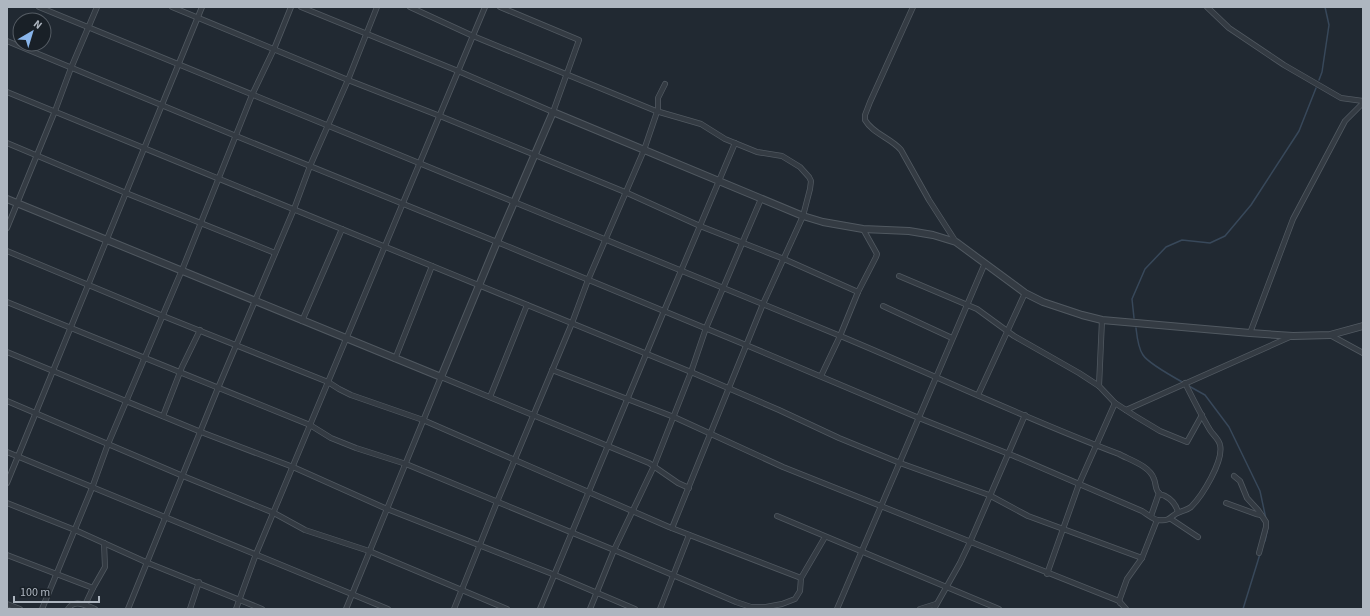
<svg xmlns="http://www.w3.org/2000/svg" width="1370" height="616" font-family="'Source Sans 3',sans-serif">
<rect width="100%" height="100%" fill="#212932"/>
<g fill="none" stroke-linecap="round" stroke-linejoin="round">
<g stroke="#38485a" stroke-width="1.5">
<path d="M1319,80L1322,72L1329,25L1325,7"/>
<path d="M1134,318L1132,299L1145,269L1166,247L1182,240L1210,243L1225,236L1251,205L1299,131L1316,88"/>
<path d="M1136,328C1137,337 1138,348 1143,355C1148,363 1175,378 1184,383"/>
<path d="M1187,385L1205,395L1229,427L1260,491L1266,519"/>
<path d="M1265,541L1268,527"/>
<path d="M1243,609L1260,554"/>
</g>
<defs>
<g id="minor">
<path d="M39,7C305,118 572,224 838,335C932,374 1024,418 1119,454C1130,460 1150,466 1154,479C1156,483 1155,490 1159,493C1160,495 1163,495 1165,496C1171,499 1176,505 1178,512"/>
<path d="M172,7L348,80L440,116L535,155L625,192L700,226L784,259L858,292"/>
<path d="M301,7L458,71L553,112L579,40L500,7"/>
<path d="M410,7L473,36L656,111L701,124L725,139L757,152L782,156L800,167L809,177L811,181L810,189L803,216L763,304L672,528"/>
<path d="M913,7L870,102L865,115V120C873,134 891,138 901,150L929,200L956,242"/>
<path d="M1207,7L1229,28L1284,65L1341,98L1363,101"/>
<path d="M7,41L236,136L497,242L746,345L919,418L1014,456L1142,511C1147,514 1154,520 1158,520C1172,522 1171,514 1180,512C1184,510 1187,510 1191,507C1202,496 1224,461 1220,445C1219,439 1213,435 1210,430C1201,415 1193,399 1185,383"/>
<path d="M7,92L691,372L779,410L839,438L900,463L989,495L1028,516L1142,558"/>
<path d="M7,143L126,193L275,253"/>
<path d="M7,228L55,111L71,68L97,7"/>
<path d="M7,251L163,316L328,382L339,389L351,395L423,420L669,527L801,578"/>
<path d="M899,276L977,309L1014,336L1079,373L1099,386L1115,403L1135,416L1160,431L1187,442L1202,415"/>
<path d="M7,302L310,425L331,438L356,448L406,464L614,550L736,602L751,607H766L782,604L795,599L800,591L801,578L825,537"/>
<path d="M883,306L952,338"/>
<path d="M302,321L342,229"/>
<path d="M1250,333L1293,219L1345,121L1363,103"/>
<path d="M1330,335L1363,353"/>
<path d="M7,352L201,432L293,467L387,509L555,575L635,609"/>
<path d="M395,359L432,266"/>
<path d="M552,370L674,417L783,467L1119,601L1126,609"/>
<path d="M821,376L840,336L858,292L876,257L877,254L863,229"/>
<path d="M1099,386L1102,320"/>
<path d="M978,395L1025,293"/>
<path d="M490,397L527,305"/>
<path d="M7,401L183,476L274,513L305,530L369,551L507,609"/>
<path d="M1126,410L1292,336"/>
<path d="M163,416L182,367L200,330"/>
<path d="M7,452L388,609"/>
<path d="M1234,476L1240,481L1247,498L1258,510L1266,522V527L1259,553"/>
<path d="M7,483L202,7"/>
<path d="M7,503L75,530L148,563L262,609"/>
<path d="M1226,503L1256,514L1261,515"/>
<path d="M777,516L999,609"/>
<path d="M1151,516L1159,493"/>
<path d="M1171,519L1198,537"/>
<path d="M7,555L93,588"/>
<path d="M1047,574L1079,484L1115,403"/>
<path d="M1120,603L1119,601L1127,579L1142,558L1157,520"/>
<path d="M7,604L20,609"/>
<path d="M85,605L93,588L105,567L104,543"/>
<path d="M42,609L92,488L108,444L182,270L252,95L274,49L291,7"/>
<path d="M68,609C74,599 86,605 95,609"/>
<path d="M128,609L218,388L294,209L310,166L348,80L377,7"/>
<path d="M190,609L199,582"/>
<path d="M236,609L256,554L485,7"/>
<path d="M346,609L441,377L649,463L678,483L689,488"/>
<path d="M454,609L497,502L572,323L588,280L644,150L658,109V98L665,84"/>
<path d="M540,609L664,311L735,143"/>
<path d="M590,609L614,550L654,466L691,372L706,328L761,199"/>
<path d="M660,609L689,535"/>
<path d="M837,609L985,263"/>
<path d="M920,609L936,604"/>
<path d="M934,609L960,563L970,542L1025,415"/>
</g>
<path id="tertiary" d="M7,199L441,377L497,242L553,112L803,216L823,222L863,229L909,231L933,235L956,242L1025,293L1043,302L1082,315L1102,320L1250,333L1293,336L1330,335L1363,326"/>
</defs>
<use href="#minor" stroke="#515961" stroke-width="6"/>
<use href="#tertiary" stroke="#515961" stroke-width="8"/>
<use href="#minor" stroke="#343b43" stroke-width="4.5"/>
<use href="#tertiary" stroke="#343b43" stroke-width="6"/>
</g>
<rect width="1370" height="616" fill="none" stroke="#aeb6c0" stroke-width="16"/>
<g transform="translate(32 32) rotate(38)"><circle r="19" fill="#192027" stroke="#555c64"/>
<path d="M0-3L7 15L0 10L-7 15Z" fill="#89b5ea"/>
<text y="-6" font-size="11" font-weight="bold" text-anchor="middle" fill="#aeb6c0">N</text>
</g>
<path d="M14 596v6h85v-6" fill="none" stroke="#aeb6c0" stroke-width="2"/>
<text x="20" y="596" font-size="12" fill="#aeb6c0" stroke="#192027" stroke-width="3" paint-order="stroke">100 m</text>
</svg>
